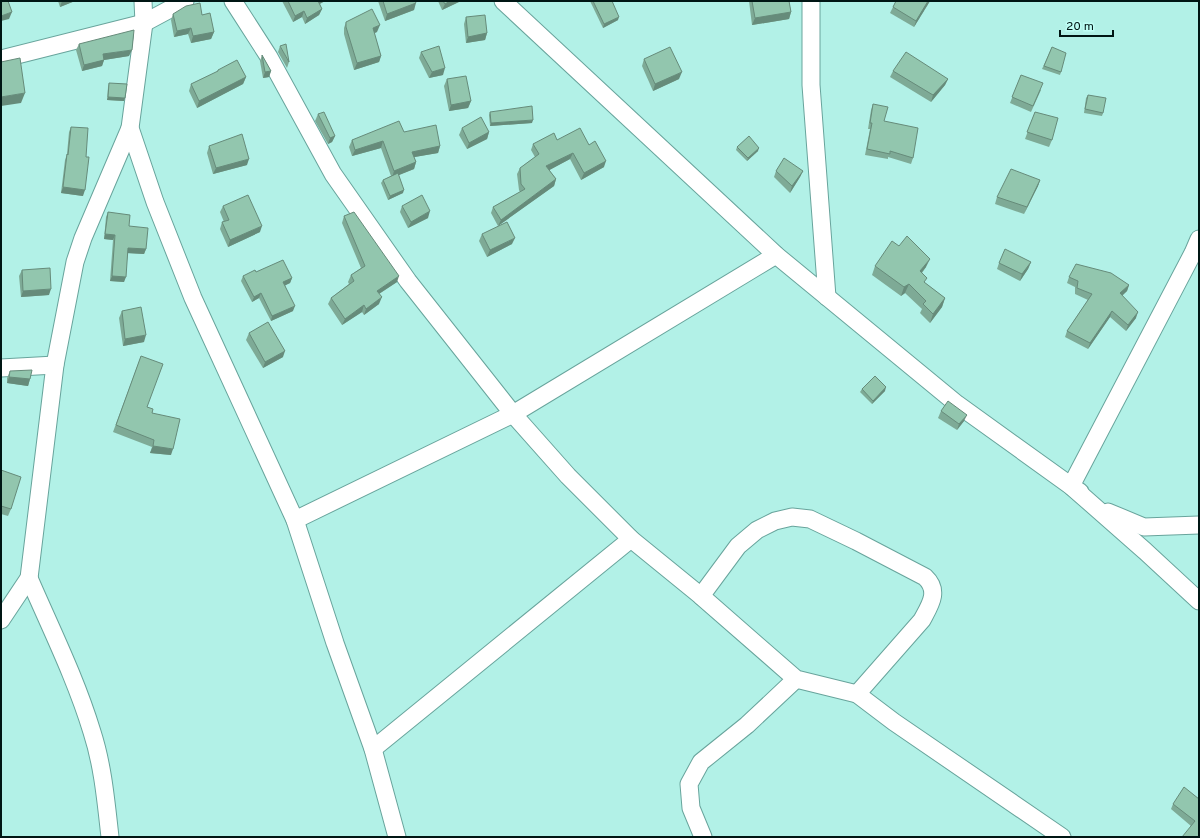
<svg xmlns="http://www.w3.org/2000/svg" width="1200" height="838" font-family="Overpass,sans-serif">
<rect width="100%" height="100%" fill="#b2f1e7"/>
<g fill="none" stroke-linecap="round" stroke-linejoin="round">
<defs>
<g id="minor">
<path d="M143,1L144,23L130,128L155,202L193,298L295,520L335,643L373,749L397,837"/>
<path d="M233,1L269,57L333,174L408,281L513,414L568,476L631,539L701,596L796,679L857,694L894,722L1062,837"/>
<path d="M503,1L776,255L957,404L1071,486L1145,551L1199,601"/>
<path d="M811,1V85L827,297"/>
<path d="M1,59L144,23L185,1"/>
<path d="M1,368L55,365"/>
<path d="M1080,492L1071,486L1193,253L1199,239"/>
<path d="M1108,512L1144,527L1199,525"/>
<path d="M295,520L513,414L776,255"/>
<path d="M29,578C51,629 76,679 92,732C103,766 106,802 110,837"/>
<path d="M701,596L738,546L757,530L775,521L792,517L810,519L856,541L925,577C940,591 930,605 922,620L857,694"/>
<path d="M1,620L29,578L55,365L75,262L83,238L130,128"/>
<path d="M373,749L631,539"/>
<path d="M703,837L691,808L689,784L701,762L747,725L796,679"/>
</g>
</defs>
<use href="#minor" stroke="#68a49c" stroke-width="19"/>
<use href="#minor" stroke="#fff" stroke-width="17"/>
</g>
<g fill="#7eaa96">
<path d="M58,1H75L60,7Z"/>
<path d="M282,1H325L320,4L322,9L319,15L305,24L302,17L293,22Z"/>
<path d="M378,1H415L414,10L385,21Z"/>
<path d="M438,1H461L442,10Z"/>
<path d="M590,1H612L618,20L603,28Z"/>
<path d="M749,1H789L791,12L789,19L752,25Z"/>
<path d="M896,1H930L914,27L890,13Z"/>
<path d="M173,14L202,15L214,32L211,39L191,43L188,34L174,37L171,20Z"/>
<path d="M466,17L487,33L485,40L466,43L464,24Z"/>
<path d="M346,22L377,32L374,33L381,56L379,62L354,70L344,34V28Z"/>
<path d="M79,44L129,56L104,60L102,66L82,71L76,50Z"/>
<path d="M280,46L289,62L287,68L278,52Z"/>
<path d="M1052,47L1061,72L1060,75L1042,69Z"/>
<path d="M421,52L443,75L429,78L419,58Z"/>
<path d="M262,55L271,71L269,77L263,78L260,61Z"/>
<path d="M644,59L679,79L653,91L642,66Z"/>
<path d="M218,70L246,77L243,84L197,108L189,91L191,84L217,72Z"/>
<path d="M893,71L948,79L945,85L931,102L890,77Z"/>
<path d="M1021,75L1041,90L1031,112L1010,103Z"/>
<path d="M447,79L471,101L468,108L449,111L444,86Z"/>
<path d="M109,83L124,101L107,100L108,87Z"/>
<path d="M1088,95L1103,113L1102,116L1084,113L1086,98Z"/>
<path d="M873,104L884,121L913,158L911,164L888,157V159L865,155L870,129H868L871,110Z"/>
<path d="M490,112L532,123L490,126L489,115Z"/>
<path d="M1035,112L1052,140L1049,147L1025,139Z"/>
<path d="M318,114L335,136L332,142L328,144L315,121Z"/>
<path d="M71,127L83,196L61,193L65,160L67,154L69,132Z"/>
<path d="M462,128L489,132L487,139L467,149L459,135Z"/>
<path d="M404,132L440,146L438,153L414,157L416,162L414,169L398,175L403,193L388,200L381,183L383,180L391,176L381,148L352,156L349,147L352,140Z"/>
<path d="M557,140L589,145L604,167L581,180L570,159L549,170L556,179L554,186L498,226L491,213L493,207L520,192L519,190L517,174L520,168L535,157L531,150L533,144Z"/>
<path d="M209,146L247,165L213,174L207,153Z"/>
<path d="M737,147L758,151L747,161L736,150Z"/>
<path d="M776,171H803L800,177L790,193L774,177Z"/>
<path d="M1040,180L1038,186L1024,214L995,204L997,197Z"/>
<path d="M223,206L260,232L228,247L220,229L222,222H224L220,212Z"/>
<path d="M402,206L428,218L408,228L400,212Z"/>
<path d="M108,212L129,226L146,249L144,254L128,253L124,282L110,281L113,240L104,239L106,217Z"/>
<path d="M344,216L397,282L379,294V304L364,315L362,312L342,325L328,304L331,298L349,284L348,282L351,275L361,268L342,223Z"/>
<path d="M482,234L512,244L487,257L479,241Z"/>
<path d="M1031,262L1028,269L1020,281L997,269L999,263Z"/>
<path d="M875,266L926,267L922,273L925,283L945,298L942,307L930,323L920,313L922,309L905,293L901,296L872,275Z"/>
<path d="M22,270L49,295L21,297L19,276Z"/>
<path d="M256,272L292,278L290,283L285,285L293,311L271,321L259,298L252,302L241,281L243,276Z"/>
<path d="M1069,277L1129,285L1127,291L1122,296L1136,318L1126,331L1110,317L1088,349L1065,337L1067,331L1088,300L1075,294V287L1067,283Z"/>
<path d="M122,311L144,342L123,346L119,318Z"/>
<path d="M249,333L283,357L263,368L246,340Z"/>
<path d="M141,356L147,407L152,413L171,455L150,453L152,447L113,432Z"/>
<path d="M10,371L30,379L28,386L7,383V378Z"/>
<path d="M862,389L885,391L872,404L860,392Z"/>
<path d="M941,411L964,421L957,430L938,418Z"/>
<path d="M1,470L11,509L8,516L1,514Z"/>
<path d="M1199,799V837L1191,826L1171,809L1173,804Z"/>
</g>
<g fill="#668b7a">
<path d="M62,1H75L60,7Z"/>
<path d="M317,1H325L315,6Z"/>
<path d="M450,1H461L442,10L445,4Z"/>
<path d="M928,1H930L914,27L916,21Z"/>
<path d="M416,3L414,10L385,21L387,14Z"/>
<path d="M322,9L319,15L305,24L307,18Z"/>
<path d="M304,11L302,17L293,22L295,16Z"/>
<path d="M12,12L9,19L1,21V16Z"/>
<path d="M791,12L789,19L752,25L755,18Z"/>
<path d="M619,17L618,20L603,28L604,24Z"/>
<path d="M380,25L377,32L370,35L373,28Z"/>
<path d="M191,28L188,34L174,37L177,31Z"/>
<path d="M214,32L211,39L191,43L193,36Z"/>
<path d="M487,33L485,40L466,43L468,37Z"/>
<path d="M132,50L129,56L104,60L102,66L82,71L84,65L103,54Z"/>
<path d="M381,56L379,62L354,70L357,63Z"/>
<path d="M445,68L443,75L429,78L432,72Z"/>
<path d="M271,71L269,77L263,78L265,72Z"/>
<path d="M682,72L679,79L653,91L655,84Z"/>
<path d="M246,77L243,84L197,108L199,101Z"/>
<path d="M948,79L945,85L931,102L933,95Z"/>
<path d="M25,93L21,103L1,106V97Z"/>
<path d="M108,97L125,98L124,101L107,100Z"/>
<path d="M471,101L468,108L449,111L451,105Z"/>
<path d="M533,120L532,123L490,126L491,123Z"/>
<path d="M489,132L487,139L467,149L469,143Z"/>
<path d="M335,136L332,142L328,144L330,138Z"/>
<path d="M383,141L381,148L352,156L355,150Z"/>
<path d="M440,146L438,153L409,158L412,152Z"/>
<path d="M759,148L758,151L747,161L748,158Z"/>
<path d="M573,153L570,159L544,173L546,166Z"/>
<path d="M249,159L247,165L213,174L216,168Z"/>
<path d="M606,161L604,167L581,180L584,173Z"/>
<path d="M416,162L414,169L392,178L394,171Z"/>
<path d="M803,171L800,177L790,193L792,186Z"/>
<path d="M556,179L554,186L498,226L501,220Z"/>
<path d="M1040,180L1038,186L1024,214L1027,207Z"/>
<path d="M63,187L85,190L83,196L61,193Z"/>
<path d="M404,190L403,193L388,200L390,196Z"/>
<path d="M430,211L428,218L408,228L411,222Z"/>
<path d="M262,226L260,232L228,247L230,240Z"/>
<path d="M105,234L115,235L113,240L104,239Z"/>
<path d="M515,238L512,244L487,257L490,250Z"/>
<path d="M128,248L146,249L144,254L126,253Z"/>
<path d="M930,259L926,267L916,279L920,271Z"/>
<path d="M1031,262L1028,269L1020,281L1022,274Z"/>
<path d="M112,276L126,277L124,282L110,281Z"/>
<path d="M399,276L397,282L374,297L377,291Z"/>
<path d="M292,278L290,283L282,287L283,282Z"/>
<path d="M909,284L905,293L901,296L904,287Z"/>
<path d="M1129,285L1127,291L1118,299L1120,293Z"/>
<path d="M51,289L49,295L21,297L23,291Z"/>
<path d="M261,293L259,298L252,302L254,297Z"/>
<path d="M382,297L379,304L364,315L366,309Z"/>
<path d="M945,298L942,307L930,323L933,314Z"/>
<path d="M364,305L362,312L342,325L345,319Z"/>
<path d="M295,306L293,311L271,321L272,316Z"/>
<path d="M1112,311L1110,317L1088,349L1090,343Z"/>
<path d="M1138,312L1136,318L1126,331L1128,325Z"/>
<path d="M146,335L144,342L123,346L125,339Z"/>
<path d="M285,351L283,357L263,368L265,362Z"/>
<path d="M9,377L30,379L28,386L7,383Z"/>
<path d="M886,387L885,391L872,404L873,401Z"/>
<path d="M967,415L964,421L957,430L959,424Z"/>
<path d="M153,446L173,449L171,455L150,453Z"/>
</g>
<g fill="#92c6ae" stroke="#668b7a">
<path d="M1,1H8L12,12L1,16Z"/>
<path d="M288,1H318L322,9L307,18L304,11L295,16Z"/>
<path d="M383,1H415L416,3L387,14Z"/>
<path d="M443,1H450L445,4Z"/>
<path d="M593,1H612L619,17L604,24Z"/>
<path d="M752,1H789L791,12L755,18Z"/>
<path d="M896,1H928L916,21L893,7Z"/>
<path d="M200,3L202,15L210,13L214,32L193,36L191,28L177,31L173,14L186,6Z"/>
<path d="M372,9L380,25L373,28L381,56L357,63L346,27V22Z"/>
<path d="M485,15L487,33L468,37L466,17Z"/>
<path d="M134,30L132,50L103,54L104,60L84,65L79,44Z"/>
<path d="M286,44L289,62L280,46Z"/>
<path d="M439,46L445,68L432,72L421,52Z"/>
<path d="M670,47L682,72L655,84L644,59Z"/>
<path d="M1052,47L1066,53L1061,72L1044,66Z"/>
<path d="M906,52L948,79L933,95L893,71Z"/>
<path d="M262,55L271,71L265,72Z"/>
<path d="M20,58L25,93L1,97V62Z"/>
<path d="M237,60L246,77L199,101L191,84L218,71V70Z"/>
<path d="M1021,75L1043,83L1033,106L1012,97Z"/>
<path d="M466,76L471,101L451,105L447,79Z"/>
<path d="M109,83L127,84L125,98L108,97Z"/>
<path d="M1088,95L1106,98L1103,113L1085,109Z"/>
<path d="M873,104L888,107L884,121L918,128L913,158L890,151V154L867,149L872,123H870Z"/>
<path d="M532,106L533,120L491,123L490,112Z"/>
<path d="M324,112L335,136L330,138L318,114Z"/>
<path d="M1035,112L1058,118L1052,140L1027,132Z"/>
<path d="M481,117L489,132L469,143L462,128Z"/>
<path d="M399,121L404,132L436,125L440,146L412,152L416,162L394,171L383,141L355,150L352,140Z"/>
<path d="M71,127L88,128L86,157H89L85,190L63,187L67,154L68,155Z"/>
<path d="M580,128L589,145L595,141L606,161L584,173L573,153L546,166L556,179L501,220L493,207L525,189L521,184L520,168L539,154L533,144L554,133L557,140Z"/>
<path d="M242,134L249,159L216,168L209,146Z"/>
<path d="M749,136L759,148L748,158L737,147Z"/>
<path d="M784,158L803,171L792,186L776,171Z"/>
<path d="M1011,169L1040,180L1027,207L997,197Z"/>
<path d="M398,173L404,190L390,196L383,180Z"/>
<path d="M248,195L262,226L230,240L222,222L229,220L223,206Z"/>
<path d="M422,195L430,211L411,222L402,206Z"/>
<path d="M108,212L130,215L129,226L148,228L146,249L128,248L126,277L112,276L115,235L105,234Z"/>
<path d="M354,212L399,276L377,291L382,297L366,309L364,305L345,319L331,298L354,281L351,275L365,266L344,216Z"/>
<path d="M507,222L515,238L490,250L482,234Z"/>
<path d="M907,236L930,259L920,271L927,278L924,282L945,298L933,314L923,304L926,301L909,284L904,287L875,266L892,241L899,246Z"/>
<path d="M1005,249L1031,262L1022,274L999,263Z"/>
<path d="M283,260L292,278L283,282L295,306L272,316L261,293L254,297L243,276L255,270L256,272Z"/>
<path d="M1076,264L1111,273L1129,285L1120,293L1138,312L1128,325L1112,311L1090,343L1067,331L1092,294L1077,288L1078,281L1069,277Z"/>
<path d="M50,268L51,289L23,291L22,270Z"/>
<path d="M141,307L146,335L125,339L122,311Z"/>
<path d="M268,322L285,351L265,362L249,333Z"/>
<path d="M141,356L163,364L147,407L153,409L152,413L180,419L173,449L153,446L154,440L116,425Z"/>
<path d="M32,370L30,379L9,377L10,371Z"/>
<path d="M875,376L886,387L873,401L862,389Z"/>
<path d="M948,401L967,415L959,424L941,411Z"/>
<path d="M1,470L21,477L11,509L1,506Z"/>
<path d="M1184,787L1199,799V837H1182L1195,821L1173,804Z"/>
</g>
<rect width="1200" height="838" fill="none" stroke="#001614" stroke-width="4"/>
<path d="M1060 30v6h53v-6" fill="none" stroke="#001614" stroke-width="2"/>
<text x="1066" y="30" font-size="12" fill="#001614" stroke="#bffef5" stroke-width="3" paint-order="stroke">20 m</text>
</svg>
